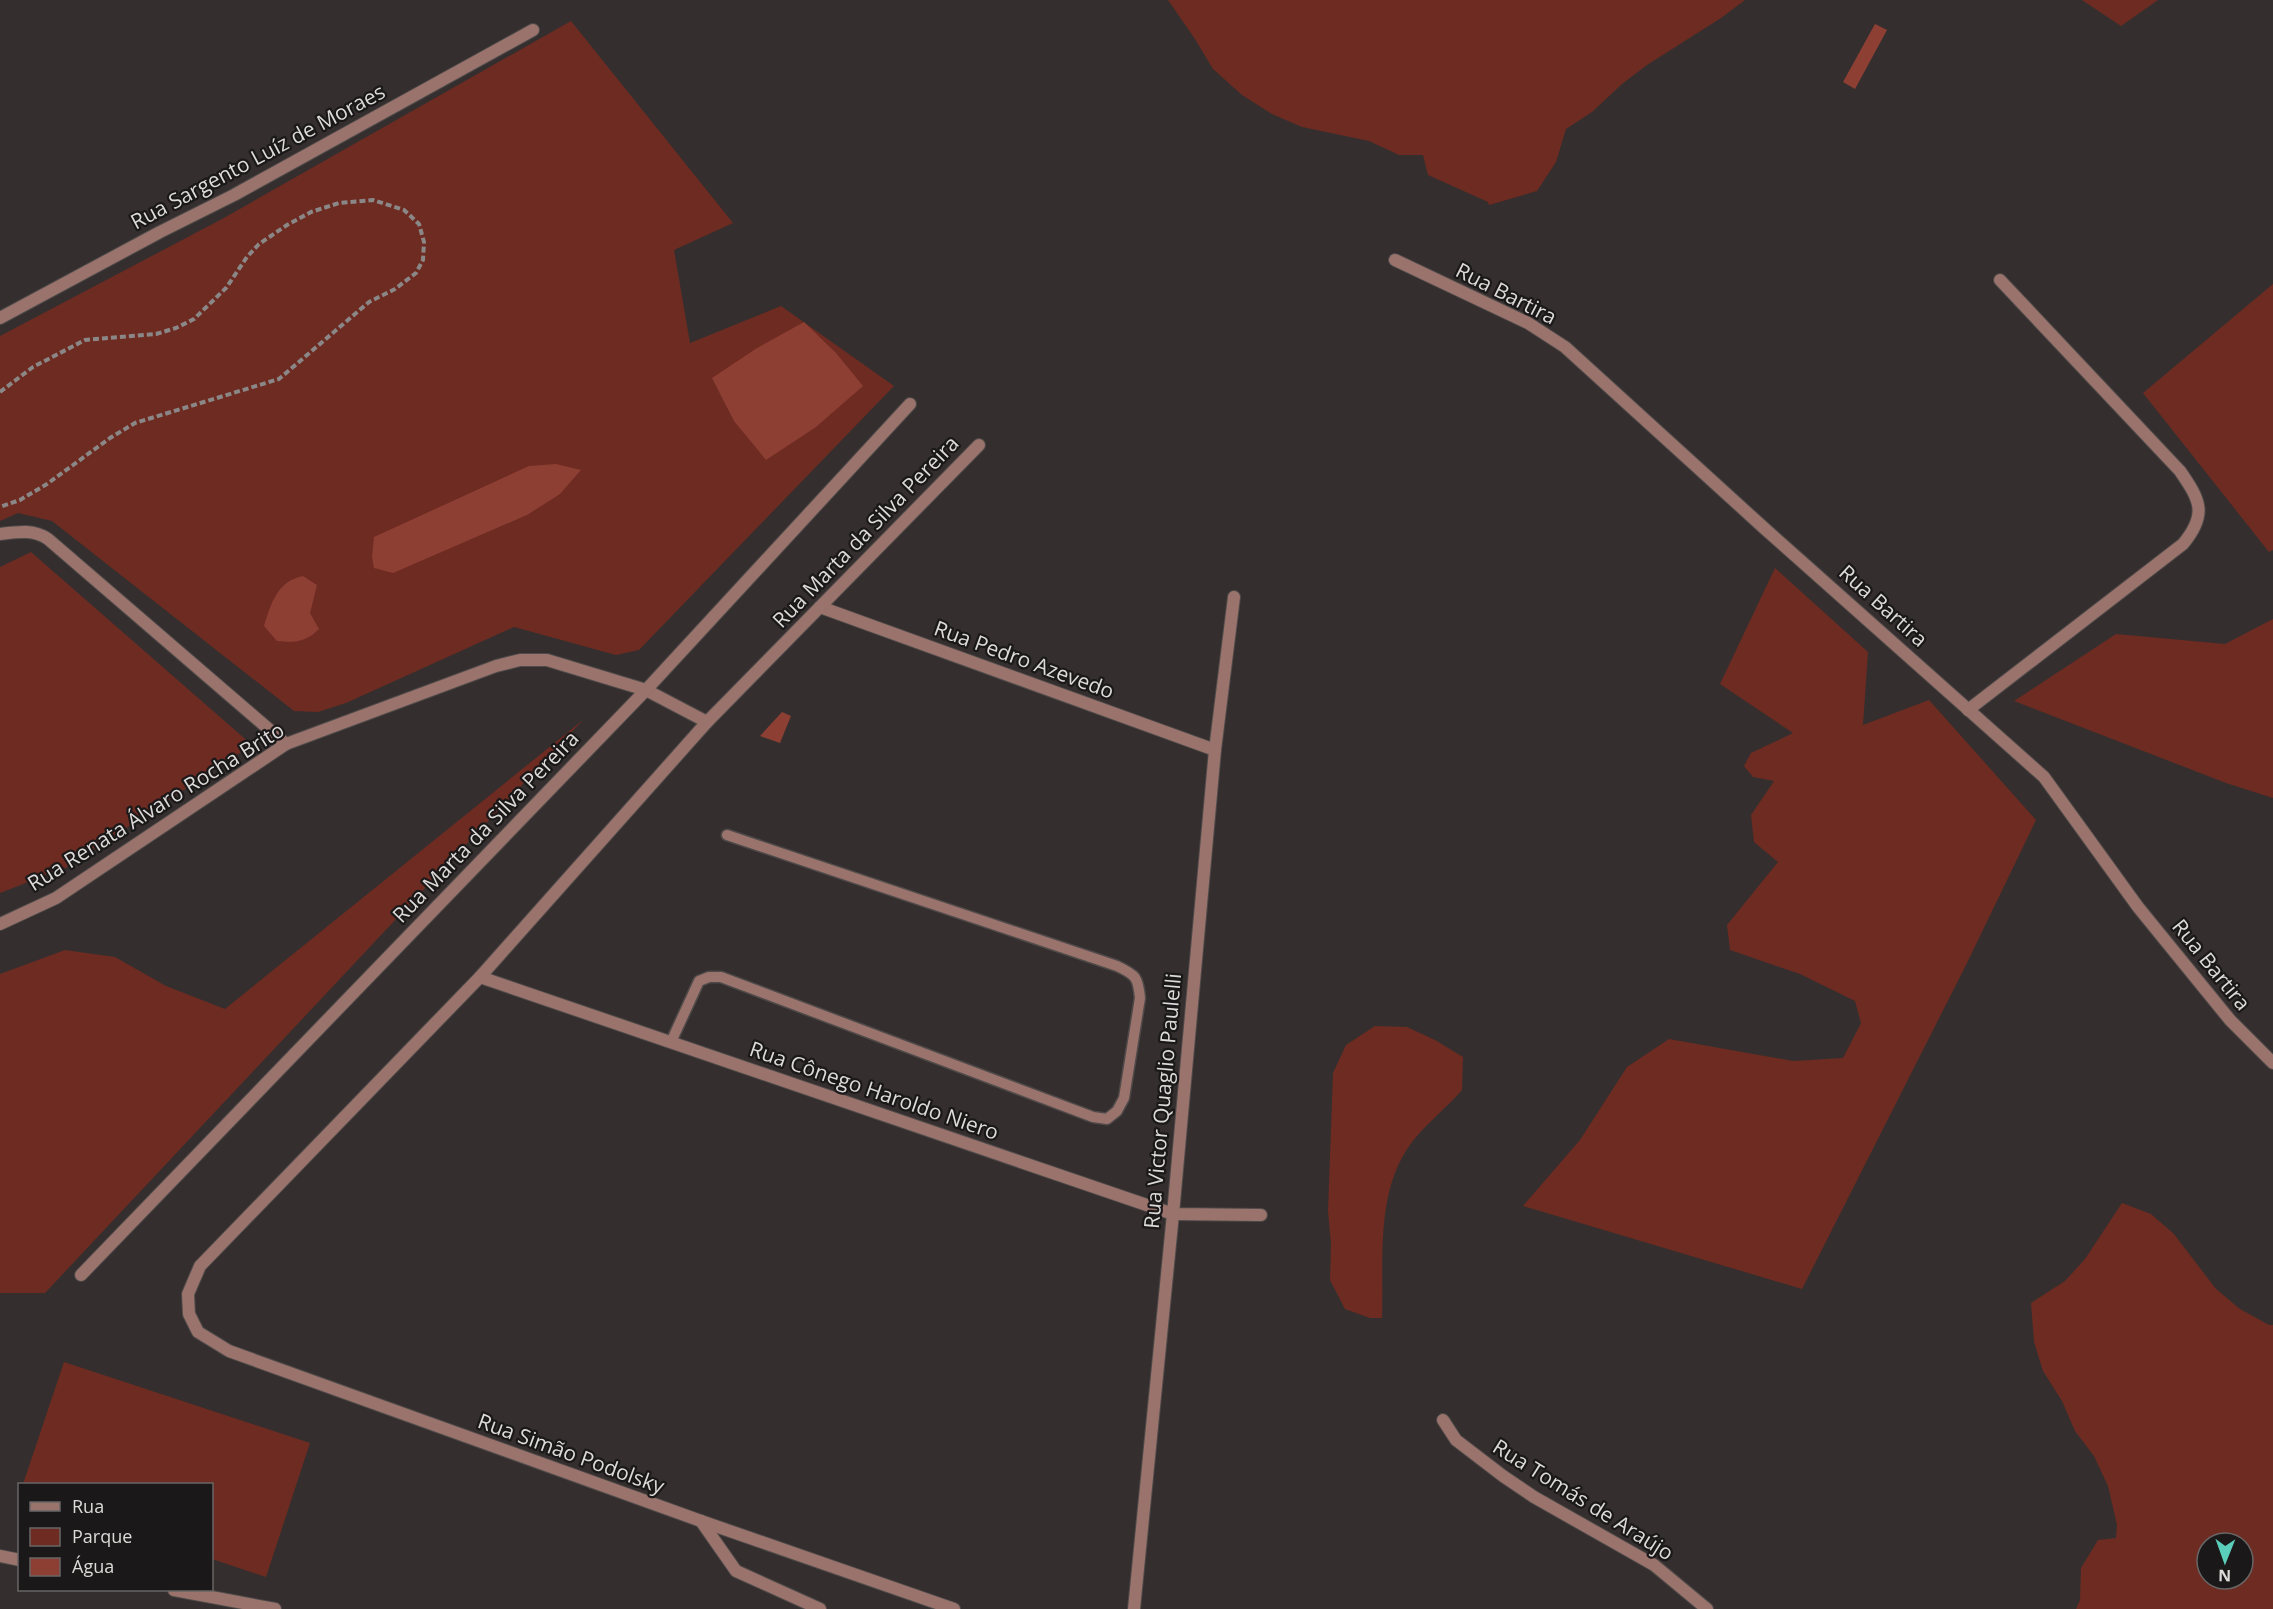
<svg xmlns="http://www.w3.org/2000/svg" width="2273" height="1609" font-family="'Open Sans',sans-serif">
<rect width="100%" height="100%" fill="#342f2e"/>
<g fill="#6d2b22" fill-rule="evenodd">
<path d="M1168,0H1745L1721,18L1647,65L1622,84L1592,112L1566,129L1556,162L1537,191L1489,205L1488,202L1428,175L1423,155H1399L1369,141L1302,127L1272,114L1242,95L1213,69L1195,39Z"/>
<path d="M2082,0H2158L2121,26Z"/>
<path d="M571,21L733,223L674,250L690,343L781,306L894,386L639,650L616,655L514,627L346,703L318,712L294,711L52,521L18,513L0,521V336L222,219Z"/>
<path d="M2273,284V550L2269,552L2143,393Z"/>
<path d="M31,552L252,745L67,867L0,893V567Z"/>
<path d="M1775,568L1868,652L1863,725L1929,700L2036,820L1966,965L1802,1289L1523,1206L1580,1140L1627,1067L1669,1039L1793,1061L1843,1058L1861,1023L1855,1001L1800,974L1730,950L1727,925L1778,862L1754,842L1751,815L1774,781L1753,777L1744,766L1751,753L1793,733L1720,684Z"/>
<path d="M2273,619V798L2226,783L2014,701L2116,634L2225,644Z"/>
<path d="M583,720L45,1293H0V974L65,950L115,957L166,986L225,1009Z"/>
<path d="M1375,1026L1407,1027L1435,1040L1463,1057L1462,1090C1448,1106 1431,1120 1417,1136C1374,1185 1384,1258 1382,1318H1370L1345,1309L1330,1280L1331,1244L1328,1211L1333,1073L1346,1045Z"/>
<path d="M2122,1203L2151,1214L2174,1234L2216,1289L2240,1309L2269,1325H2273V1609H2076L2080,1600L2081,1568L2098,1540L2116,1538L2117,1525L2108,1486L2094,1456L2075,1431L2062,1401L2043,1371L2034,1342L2031,1303L2065,1281L2085,1259ZM2207,1543H2243V1579H2207Z"/>
<path d="M64,1362L310,1443L266,1577L212,1559V1484H23Z"/>
</g>
<g fill="#8e3f34">
<path d="M1875,24L1887,30L1855,89L1843,82Z"/>
<path d="M804,322L836,353L863,386L816,427L766,460L734,421L712,378L757,348Z"/>
<path d="M556,464L581,470L560,494L527,515L393,573L374,568L372,557L374,537L529,466Z"/>
<path d="M303,576L317,585L310,613L319,629C306,642 295,643 277,641L264,626C271,604 277,581 303,576Z"/>
<path d="M782,712L791,716L780,743L760,736Z"/>
</g>
<g fill="none" stroke-linecap="round" stroke-linejoin="round">
<defs>
<path id="lane" d="M671,1042L699,981L709,977H721L1093,1117L1107,1119L1117,1111L1124,1098L1140,998C1138,977 1136,975 1117,966L727,835"/>
<g id="street">
<path d="M1395,260L1528,323L1565,347L1764,528L2044,777L2138,907L2230,1020L2273,1063"/>
<path d="M0,318L160,232L234,195L533,30"/>
<path d="M0,534C17,532 33,529 48,539L286,744"/>
<path d="M820,607L1215,750"/>
<path d="M1968,710L2183,544C2208,514 2200,500 2180,471L2000,280"/>
<path d="M0,924L56,898L286,744L496,666L520,660H547L646,690L707,722"/>
<path d="M480,977L1173,1214L1261,1215"/>
<path d="M81,1275L646,690L910,404"/>
<path d="M1443,1420L1456,1440L1503,1476L1534,1497L1654,1565L1707,1609"/>
<path d="M701,1521L736,1571L820,1609"/>
<path d="M0,1556L20,1560"/>
<path d="M174,1590L275,1609"/>
<path d="M954,1609L701,1521L229,1351L198,1332L189,1314L188,1294L200,1266L480,977L707,722L979,445"/>
<path d="M1134,1609L1173,1214L1215,750L1234,597"/>
</g>
</defs>
<use href="#lane" stroke="#4f4a49" stroke-width="13"/>
<use href="#street" stroke="#4f4a49" stroke-width="14"/>
<path stroke="#8b8786" stroke-width="4" stroke-dasharray="6 3" stroke-linecap="butt" d="M0,392L33,367L85,340L156,334L176,328L194,319L226,288L247,257L259,244L287,225L311,212L339,203L373,200L404,210L419,224L424,242L423,260L416,273L395,289L369,302L279,379L135,423L110,438L47,484L20,500L0,507"/>
<use href="#lane" stroke="#99736c" stroke-width="10"/>
<use href="#street" stroke="#99736c" stroke-width="12"/>
</g>
<g text-anchor="middle" stroke-width="4.5" stroke-linejoin="round" paint-order="stroke">
<g font-size="21" fill="#dddad9" stroke="#1a1818">
<text transform="translate(258 157) rotate(-28)" y="7">Rua Sargento Luíz de Moraes</text>
<text transform="translate(1506 294) rotate(27)" y="7">Rua Bartira</text>
<text transform="translate(866 532) rotate(-46)" y="7">Rua Marta da Silva Pereira</text>
<text transform="translate(1883 606) rotate(42)" y="7">Rua Bartira</text>
<text transform="translate(1024 660) rotate(20)" y="7">Rua Pedro Azevedo</text>
<text transform="translate(156 807) rotate(-32)" y="7">Rua Renata Álvaro Rocha Brito</text>
<text transform="translate(486 827) rotate(-46)" y="7">Rua Marta da Silva Pereira</text>
<text transform="translate(2211 965) rotate(51)" y="7">Rua Bartira</text>
<text transform="translate(874 1091) rotate(19)" y="7">Rua Cônego Haroldo Niero</text>
<text transform="translate(1163 1101) rotate(-85)" y="7">Rua Victor Quaglio Paulelli</text>
<text transform="translate(571 1454) rotate(20)" y="7">Rua Simão Podolsky</text>
<text transform="translate(1583 1500) rotate(32)" y="7">Rua Tomás de Araújo</text>
</g>
</g>
<rect x="18" y="1483" width="195" height="108" fill="#1a1818" stroke="#686665" stroke-width="1.5"/>
<rect x="30" y="1502" width="30" height="9" fill="#99736c" stroke="#686665" stroke-width="1.5"/>
<text x="72" y="1513" font-size="18" fill="#dddad9">Rua</text>
<rect x="30" y="1528" width="30" height="18" fill="#6d2b22" stroke="#686665" stroke-width="1.5"/>
<text x="72" y="1543" font-size="18" fill="#dddad9">Parque</text>
<rect x="30" y="1558" width="30" height="18" fill="#8e3f34" stroke="#686665" stroke-width="1.5"/>
<text x="72" y="1573" font-size="18" fill="#dddad9">Água</text>
<g transform="translate(2225 1561) rotate(181)"><circle r="28" fill="#1a1818" stroke="#686665" stroke-width="1.5"/>
<path d="M0-4.5L10 22L0 15L-10 22Z" fill="#5bcebb"/>
<text y="-9" font-size="16" font-weight="bold" text-anchor="middle" fill="#dddad9">N</text>
</g>
</svg>
